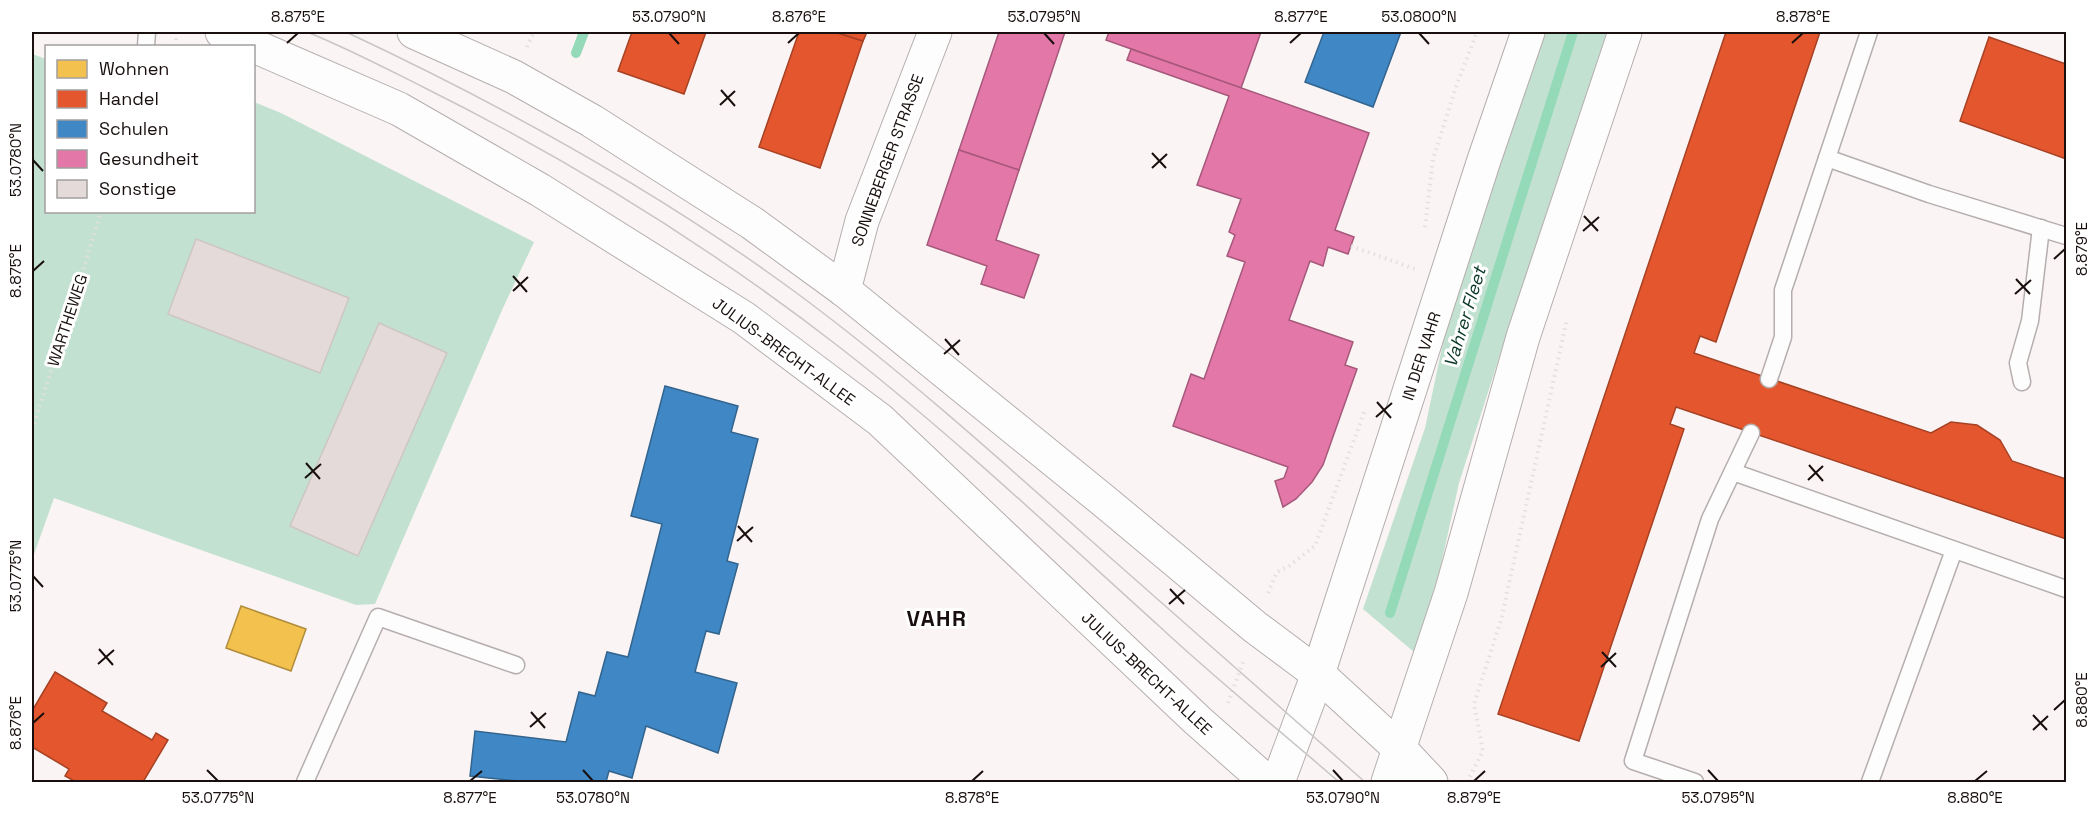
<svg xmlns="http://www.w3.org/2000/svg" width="2098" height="814" font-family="'Space Grotesk',sans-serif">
<rect width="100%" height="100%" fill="#faf4f4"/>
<g fill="#c2e1d0">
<path d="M1545,32H1607L1506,336L1459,483L1439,574L1414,652L1363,609L1425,428L1448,319Z"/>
<path d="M32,54L46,59V212H254V102L281,113L534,242L502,310L375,604L356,605L54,498L32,560Z"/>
</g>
<path fill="#f2c14e" stroke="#b18c3b" stroke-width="1.5" d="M241,606L306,629L291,671L226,648Z"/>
<g fill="#e4572e" stroke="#a74124" stroke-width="1.5">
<path d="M632,32H706L684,94L618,71Z"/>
<path d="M799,32H835L863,41L820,168L759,147Z"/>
<path d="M835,32H867L863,41Z"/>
<path d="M1726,32H1820L1716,342L1700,336L1694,353L1931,433L1951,422L1977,425L2000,440L2012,461L2066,479V539L1676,407L1670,424L1684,429L1579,741L1498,714Z"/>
<path d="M1989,37L2066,64V159L1960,121Z"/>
<path d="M55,672L107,703L102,711L152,740L156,733L168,740L143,782H76L65,776L69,769L32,747V711Z"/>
</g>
<g fill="#3f88c5" stroke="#33648e" stroke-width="1.5">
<path d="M1324,32H1401L1373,107L1305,82Z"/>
<path d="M665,386L738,406L731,432L758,439L727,561L738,564L719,634L706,631L695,672L737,683L718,753L646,726L632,778L609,771L606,782H527L470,776L475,731L566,742L579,692L595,696L607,652L628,657L662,524L631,516Z"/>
</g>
<g fill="#e377a8" stroke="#a6587a" stroke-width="1.5">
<path d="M999,32H1065L1019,170L959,150Z"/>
<path d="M1109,32H1261L1241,88L1106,40Z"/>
<path d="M1131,49L1369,133L1335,230L1354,237L1348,254L1328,247L1323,266L1310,261L1289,320L1353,342L1345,365L1357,369L1323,465L1312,482L1296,499L1283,507L1275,481L1284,478L1288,467L1173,426L1191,374L1204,379L1245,262L1227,256L1235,235L1229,232L1241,199L1197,185L1229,96L1127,60Z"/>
<path d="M959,150L1019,170L996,240L1039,255L1024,298L981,284L987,266L927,245Z"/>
</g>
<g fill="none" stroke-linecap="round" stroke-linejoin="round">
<g stroke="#94d9b8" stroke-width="10">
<path d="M576,53L584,32"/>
<path d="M1390,613L1573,32"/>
</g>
</g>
<g fill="#e3dad9" stroke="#cdc6c5" stroke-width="1.5">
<path d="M196,239L349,298L320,373L168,314Z"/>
<path d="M379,323L447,353L358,556L290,526Z"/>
</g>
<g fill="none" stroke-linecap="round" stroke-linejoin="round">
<defs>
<g id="service">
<path d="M1869,32L1827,158L1929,194L2066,236"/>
<path d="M146,46L147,32"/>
<path d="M1769,379L1783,337V290L1827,158"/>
<path d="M2022,382L2018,363L2030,321L2041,228"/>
<path d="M1733,472L2066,589"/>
<path d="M305,782L378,617L516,665"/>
<path d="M1695,782L1633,761L1710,519L1751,433"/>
<path d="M1870,782L1954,550"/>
</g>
<path id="minor" d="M844,290L862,221L935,32"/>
<path id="tertiary" d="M1318,674L1400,749L1431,782"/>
<g id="secondary">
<path d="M222,32L399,109L540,190L744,318L880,420L1197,720L1267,782"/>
<path d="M414,32L514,77L592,121L752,223L844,290L1104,501L1255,627L1318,674"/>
<path d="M1278,782L1318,674L1484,160L1528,32"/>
<path d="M1388,782L1451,593L1523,337L1625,32"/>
</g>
</defs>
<use href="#service" stroke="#b6aeae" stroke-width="19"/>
<use href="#minor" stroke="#b6aeae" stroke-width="35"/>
<use href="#tertiary" stroke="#b6aeae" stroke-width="35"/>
<use href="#secondary" stroke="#b6aeae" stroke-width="35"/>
<g stroke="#e2e0e0" stroke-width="4" stroke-dasharray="1.5 4.5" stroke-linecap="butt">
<path d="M176,46V32"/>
<path d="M527,47L534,32"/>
<path d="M1425,227L1433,159L1457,84L1477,32"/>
<path d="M1351,246L1415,269"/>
<path d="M32,429L62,338L101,212"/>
<path d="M1268,593L1277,572L1289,566L1315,546L1365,410"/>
<path d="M1228,703L1244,660"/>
<path d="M1467,782L1483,751L1474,704L1501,620L1567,319"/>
</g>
<use href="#service" stroke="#fefdfd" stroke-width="16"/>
<use href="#minor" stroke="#fefdfd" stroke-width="33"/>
<use href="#tertiary" stroke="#fefdfd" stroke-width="33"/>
<use href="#secondary" stroke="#fefdfd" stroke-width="33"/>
<g stroke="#c8c6c6" stroke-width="1.5">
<path d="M307,32C347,48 385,68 423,87C570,160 709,246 838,346C950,433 1054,531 1159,626C1217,680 1279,730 1339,782"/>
<path d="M346,32C504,106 657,190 798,294C899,369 993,453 1087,537C1180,619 1272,700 1365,782"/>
</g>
</g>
<path fill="none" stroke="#180f0e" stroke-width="2" d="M669,33L679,44M1044,33L1054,44M1419,33L1429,44M287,43L298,33M788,43L799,33M1290,43L1301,33M1792,43L1803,33M721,90L735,106M720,105L735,91M1152,153L1166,168M33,160L43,171M1152,168L1167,154M1584,216L1598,231M1583,231L1599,217M2054,259L2065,249M33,271L44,261M513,276L527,292M2016,279L2030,294M513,291L528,277M2015,294L2031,280M945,339L959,355M944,354L960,340M1377,402L1391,418M1376,417L1392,403M306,463L320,479M1809,465L1823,481M305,478L321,464M1808,480L1823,466M738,526L752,542M737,541L753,527M33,576L43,587M1170,589L1184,604M1169,604L1185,590M99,649L113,665M1602,652L1616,667M98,664L114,650M1601,667L1616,653M2054,710L2065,700M531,712L545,728M2033,715L2047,730M33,723L44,713M530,727L546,713M2033,730L2048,716M207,770L218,781M583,770L593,781M1333,770L1343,781M1708,770L1718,781M470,781L482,771M972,781L983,771M1474,781L1485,771M1975,781L1987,771"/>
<g text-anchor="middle" stroke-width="6" stroke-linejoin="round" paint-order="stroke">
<g font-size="16" fill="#180f0e" stroke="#fff">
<text transform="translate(887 160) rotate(-70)" y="6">SONNEBERGER STRASSE</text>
<text transform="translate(67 320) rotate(-72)" y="6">WARTHEWEG</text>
<text transform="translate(784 351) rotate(36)" y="6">JULIUS-BRECHT-ALLEE</text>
<text transform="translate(1421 356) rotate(-72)" y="6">IN DER VAHR</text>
<text transform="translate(1147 673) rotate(43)" y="6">JULIUS-BRECHT-ALLEE</text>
</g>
<g font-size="18" font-style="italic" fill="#0b3826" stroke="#fff">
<text transform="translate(1465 317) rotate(-73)" y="6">Vahrer Fleet</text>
</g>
<g font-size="22" font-weight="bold" letter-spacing="1.5" fill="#180f0e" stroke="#fff">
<text x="937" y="626">VAHR</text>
</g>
</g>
<rect width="2098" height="814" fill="none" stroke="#ffffff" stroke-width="66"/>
<rect x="45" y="45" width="210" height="168" fill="#ffffff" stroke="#a39f9f" stroke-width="1.5"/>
<rect x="57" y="60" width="30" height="18" fill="#f2c14e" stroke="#a39f9f" stroke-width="1.5"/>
<text x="99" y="75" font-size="18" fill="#180f0e">Wohnen</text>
<rect x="57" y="90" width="30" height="18" fill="#e4572e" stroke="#a39f9f" stroke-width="1.5"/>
<text x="99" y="105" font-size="18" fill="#180f0e">Handel</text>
<rect x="57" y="120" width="30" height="18" fill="#3f88c5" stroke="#a39f9f" stroke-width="1.5"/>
<text x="99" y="135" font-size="18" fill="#180f0e">Schulen</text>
<rect x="57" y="150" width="30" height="18" fill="#e377a8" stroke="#a39f9f" stroke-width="1.5"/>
<text x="99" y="165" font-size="18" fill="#180f0e">Gesundheit</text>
<rect x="57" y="180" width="30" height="18" fill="#e3dad9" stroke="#a39f9f" stroke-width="1.5"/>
<text x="99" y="195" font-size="18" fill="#180f0e">Sonstige</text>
<rect x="33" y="33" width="2032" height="748" fill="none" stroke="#180f0e" stroke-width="2"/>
<g font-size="15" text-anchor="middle" fill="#180f0e">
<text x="298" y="22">8.875°E</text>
<text x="669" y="22">53.0790°N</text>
<text x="799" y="22">8.876°E</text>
<text x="1044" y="22">53.0795°N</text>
<text x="1301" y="22">8.877°E</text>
<text x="1419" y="22">53.0800°N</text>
<text x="1803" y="22">8.878°E</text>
<text transform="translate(16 160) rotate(-90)" y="5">53.0780°N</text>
<text transform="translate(2082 249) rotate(-90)" y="5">8.879°E</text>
<text transform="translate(16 271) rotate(-90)" y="5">8.875°E</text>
<text transform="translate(16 576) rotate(-90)" y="5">53.0775°N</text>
<text transform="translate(2082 700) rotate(-90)" y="5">8.880°E</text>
<text transform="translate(16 723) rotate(-90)" y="5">8.876°E</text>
<text x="218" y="803">53.0775°N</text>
<text x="470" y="803">8.877°E</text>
<text x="593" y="803">53.0780°N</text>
<text x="972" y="803">8.878°E</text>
<text x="1343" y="803">53.0790°N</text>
<text x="1474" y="803">8.879°E</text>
<text x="1718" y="803">53.0795°N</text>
<text x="1975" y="803">8.880°E</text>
</g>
</svg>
